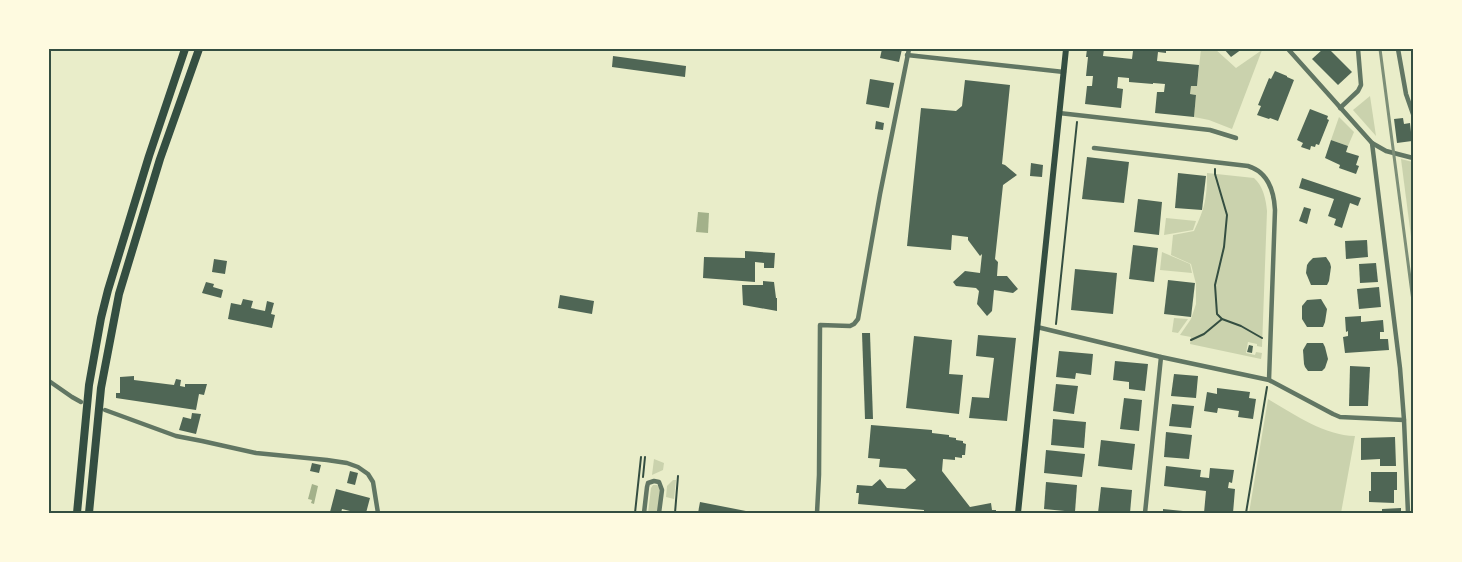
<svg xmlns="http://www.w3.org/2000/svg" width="1462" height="562" font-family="Helvetica,sans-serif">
<rect width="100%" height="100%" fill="#e9edc9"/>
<g fill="#cad2ad">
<path d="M1201,49H1215L1236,68L1262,50L1232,129L1209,120L1194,117L1196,95L1190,94L1191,86H1197Z"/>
<path d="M1370,96L1376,136L1353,110Z"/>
<path d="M1339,117L1354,132L1348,146L1331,140Z"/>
<path d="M1401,159L1413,162V252Z"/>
<path d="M1207,173L1254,178C1263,186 1266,199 1267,211L1262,347L1257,346V344L1248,342L1246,353L1255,355L1256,352L1262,353L1261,359L1190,344L1191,337L1180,335L1191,319L1196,304V284L1191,264L1171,255L1173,235L1194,231C1205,208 1207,198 1207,173Z"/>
<path d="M1166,218L1196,221L1193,230L1164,235Z"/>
<path d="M1162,252L1190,264L1192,273L1160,270Z"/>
<path d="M1174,318L1188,319L1178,333L1172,332Z"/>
<path d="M1268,399C1295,415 1324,435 1355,436L1341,513H1249Z"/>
<path d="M654,459L664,463L663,470L652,475Z"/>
<path d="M673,480H676L674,499L666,497L667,486Z"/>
<path d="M653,485H657L660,489L658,513H648L651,488Z"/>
</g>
<g fill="#a3b18a">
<path d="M698,212L709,213L708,233L696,232Z"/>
<path d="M312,484L318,486L314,504L311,503L312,500L308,499Z"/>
</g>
<g fill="#4f6655">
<path d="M882,49H902L899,62L880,58Z"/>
<path d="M1087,49H1104L1103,56L1132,59L1133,51L1128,50V49H1166V53L1158,52L1157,61L1199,65L1197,86H1191L1190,94L1196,95L1194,117L1155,113L1157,92H1164L1165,84L1153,83V84L1129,82V78L1118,77L1117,88L1123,89L1121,108L1085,104L1087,86H1092L1093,76H1086L1088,57H1086Z"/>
<path d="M1224,49H1242L1231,57Z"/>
<path d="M1323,49H1329L1352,72L1338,85L1312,59Z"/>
<path d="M613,56L686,66L685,77L612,67Z"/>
<path d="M1275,71L1287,76V77L1294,80L1278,121L1270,118L1269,119L1257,115L1261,106L1258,105L1269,78L1271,79Z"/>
<path d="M870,79L894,83L889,108L866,104Z"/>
<path d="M965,80L1010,85L1002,164L1005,165L1017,175L1003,185L995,259L998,262L997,276H1007L1018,289L1013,293L994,290L992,311L987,316L977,304L979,291L976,288L956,286L953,282L965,271L980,273L982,254L980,256L968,240V237L952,235L951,250L907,246L921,108L956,111L962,106Z"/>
<path d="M1310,109L1328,116L1327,119L1329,120L1319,145L1316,144L1315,147L1311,146L1310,150L1301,147L1303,143L1297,140Z"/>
<path d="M1403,118L1404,124L1410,123L1412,141L1397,143L1394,119Z"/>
<path d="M876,121L884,123L883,130L875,129Z"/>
<path d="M1331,140L1348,146L1346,152L1359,156L1356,165L1359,166L1356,174L1339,168L1340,165L1325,158Z"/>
<path d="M1087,157L1129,162L1124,203L1082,199Z"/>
<path d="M1031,163L1043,165L1042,177L1030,176Z"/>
<path d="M1178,173L1206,176L1202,210L1175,208Z"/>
<path d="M1302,178L1361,198L1358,206L1350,203L1342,228L1334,225L1336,219L1328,216L1334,199L1299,188Z"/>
<path d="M1138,199L1162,202L1159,235L1134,232Z"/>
<path d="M1304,207L1311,209L1307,224L1299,221Z"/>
<path d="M1367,240L1368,257L1346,259L1345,241Z"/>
<path d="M1133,245L1158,248L1154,282L1129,279Z"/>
<path d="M745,251L775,253L774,268H764V263L755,262V282L703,278L704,257L745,258Z"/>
<path d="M1326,257L1330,263L1331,267L1329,281L1327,285H1311L1306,273L1307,265L1309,262L1313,258Z"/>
<path d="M214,259L227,261L225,274L212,272Z"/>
<path d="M1376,263L1378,282L1360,283L1359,264Z"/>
<path d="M1075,269L1117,273L1113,314L1071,310Z"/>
<path d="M1168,280L1195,283L1191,317L1164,314Z"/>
<path d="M763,281L774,282L776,298H777V311L743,305L742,285H763Z"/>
<path d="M206,282L214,284L213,287L223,290L221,298L202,293Z"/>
<path d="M1379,287L1381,307L1359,309L1357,289Z"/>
<path d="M560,295L594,301L592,314L558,308Z"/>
<path d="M243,299L253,301L251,308L265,311L267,301L274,303L271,314L275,315L272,328L228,319L231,303L241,305Z"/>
<path d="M1321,299L1327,309L1325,322L1323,327H1307L1302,319V306L1307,300Z"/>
<path d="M1361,316V322L1383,320L1384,332H1380V339H1388L1389,350L1345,353L1343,337L1348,336V331L1346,332L1345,317Z"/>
<path d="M862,333H870L873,419H865Z"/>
<path d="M978,335L1016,338L1007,421L969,418L972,397L989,398L994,358L976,356Z"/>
<path d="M914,336L952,340L949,374L963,375L959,414L906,408Z"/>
<path d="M1307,343H1323L1325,347L1328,359L1325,368L1322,371H1308L1305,367L1304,364L1303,350Z"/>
<path d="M1249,345L1253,346L1252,353L1247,352Z"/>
<path d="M1059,351L1093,354L1091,375L1076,373L1075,379L1056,377Z"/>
<path d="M1115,361L1148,364L1145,391L1129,389V382L1113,380Z"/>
<path d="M1350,366L1370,367L1368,406H1349Z"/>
<path d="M1174,374L1198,376L1196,398L1171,396Z"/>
<path d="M134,376V380L174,385L176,379L181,380L180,386L185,387V384H207L204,395L199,394L196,410L116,398V393H120V377Z"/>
<path d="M1056,384L1078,386L1074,414L1053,411Z"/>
<path d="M1217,388L1250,392L1249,398L1256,399L1253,419L1238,417L1239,411L1218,408L1217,413L1204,411L1207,392L1217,394Z"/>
<path d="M1124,398L1142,400L1139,431L1120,429Z"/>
<path d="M1172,404L1194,406L1191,428L1169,426Z"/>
<path d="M192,413L201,414L196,434L179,430L183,417L191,419Z"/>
<path d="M1053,419L1086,422L1084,448L1051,445Z"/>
<path d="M871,425L932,430V433L949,435V437L956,438V440L963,441V443L966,444L965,455H962V458L955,457V460L943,459L942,471L970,507L991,503L992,510H996V513H924V510L858,504L859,493H856L857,485L872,486L880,479L887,488L905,489L916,480L906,469L879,467L880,459L868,458Z"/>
<path d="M1166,432L1192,435L1189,459L1164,457Z"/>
<path d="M1395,437L1396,466H1380V459L1361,460V438Z"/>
<path d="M1101,440L1135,444L1132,470L1098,466Z"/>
<path d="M1046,450L1085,454L1082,477L1044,473Z"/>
<path d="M312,463L321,465L319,473L310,471Z"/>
<path d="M1166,466L1201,470L1200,477L1209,478L1210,468L1234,470L1232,483L1229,482L1228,488L1235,489L1233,513H1204L1206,491L1164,486Z"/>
<path d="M350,471L358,473L355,485L347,483Z"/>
<path d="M1371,472H1397V490H1394V503L1369,502V491H1371Z"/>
<path d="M1046,482L1077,485L1075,512L1044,509Z"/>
<path d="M1101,487L1132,490L1130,513H1098Z"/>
<path d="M336,489L370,498L366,513H358L342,509L341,513L330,512Z"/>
<path d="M700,502L751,512V513H698Z"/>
<path d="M1401,508V513H1382V509Z"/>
<path d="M1163,509L1193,512V513H1163Z"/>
</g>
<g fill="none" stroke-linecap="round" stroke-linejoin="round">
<g stroke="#344e41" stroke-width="2">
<path d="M1215,169V174L1227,215L1224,247L1215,285L1217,314L1222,319L1241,326L1262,338"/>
<path d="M1056,324L1077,122"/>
<path d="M1191,340L1204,334L1222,319"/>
<path d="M643,477L645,457"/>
<path d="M635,513L641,457"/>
<path d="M675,513L678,476"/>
<path d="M1246,513L1267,387"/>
</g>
<g stroke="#617663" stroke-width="4.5">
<path d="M1288,49L1372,143L1386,151L1413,158"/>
<path d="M1398,49L1406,94L1413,114"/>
<path d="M907,55L1064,72"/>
<path d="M1340,108L1358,91L1361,85L1358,49"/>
<path d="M1059,113L1210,130L1236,138"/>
<path d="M1372,143L1400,368L1404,420L1408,513"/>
<path d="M1094,148L1248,166C1268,172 1274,191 1275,210L1269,380"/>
<path d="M1037,327L1161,357L1269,380L1333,414L1340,417L1404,420"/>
<path d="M49,381L72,397L81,402"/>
<path d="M105,410L176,436L202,441L256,453L327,460L347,463L358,467L368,474L373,482L378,513"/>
<path d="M644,513L647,487L648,483L654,481L659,482L662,490L659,513"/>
<path d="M817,513L819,475L820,325L850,326L854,324L858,319L880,194L909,49"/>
<path d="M1145,513L1161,357"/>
</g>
<path stroke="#344e41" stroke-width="6" d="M1018,513L1066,49"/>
<g stroke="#344e41" stroke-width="8">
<path d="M77,513L89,385L101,318L108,290L149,156L185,49"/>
<path d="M89,513L101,388L119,294L160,159L199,49"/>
</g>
<path stroke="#7c8e77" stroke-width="3" d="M1380,49L1413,301"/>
</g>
<rect width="1462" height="562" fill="none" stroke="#fefae0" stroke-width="100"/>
<rect x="50" y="50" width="1362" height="462" fill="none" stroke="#344e41" stroke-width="2"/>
</svg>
